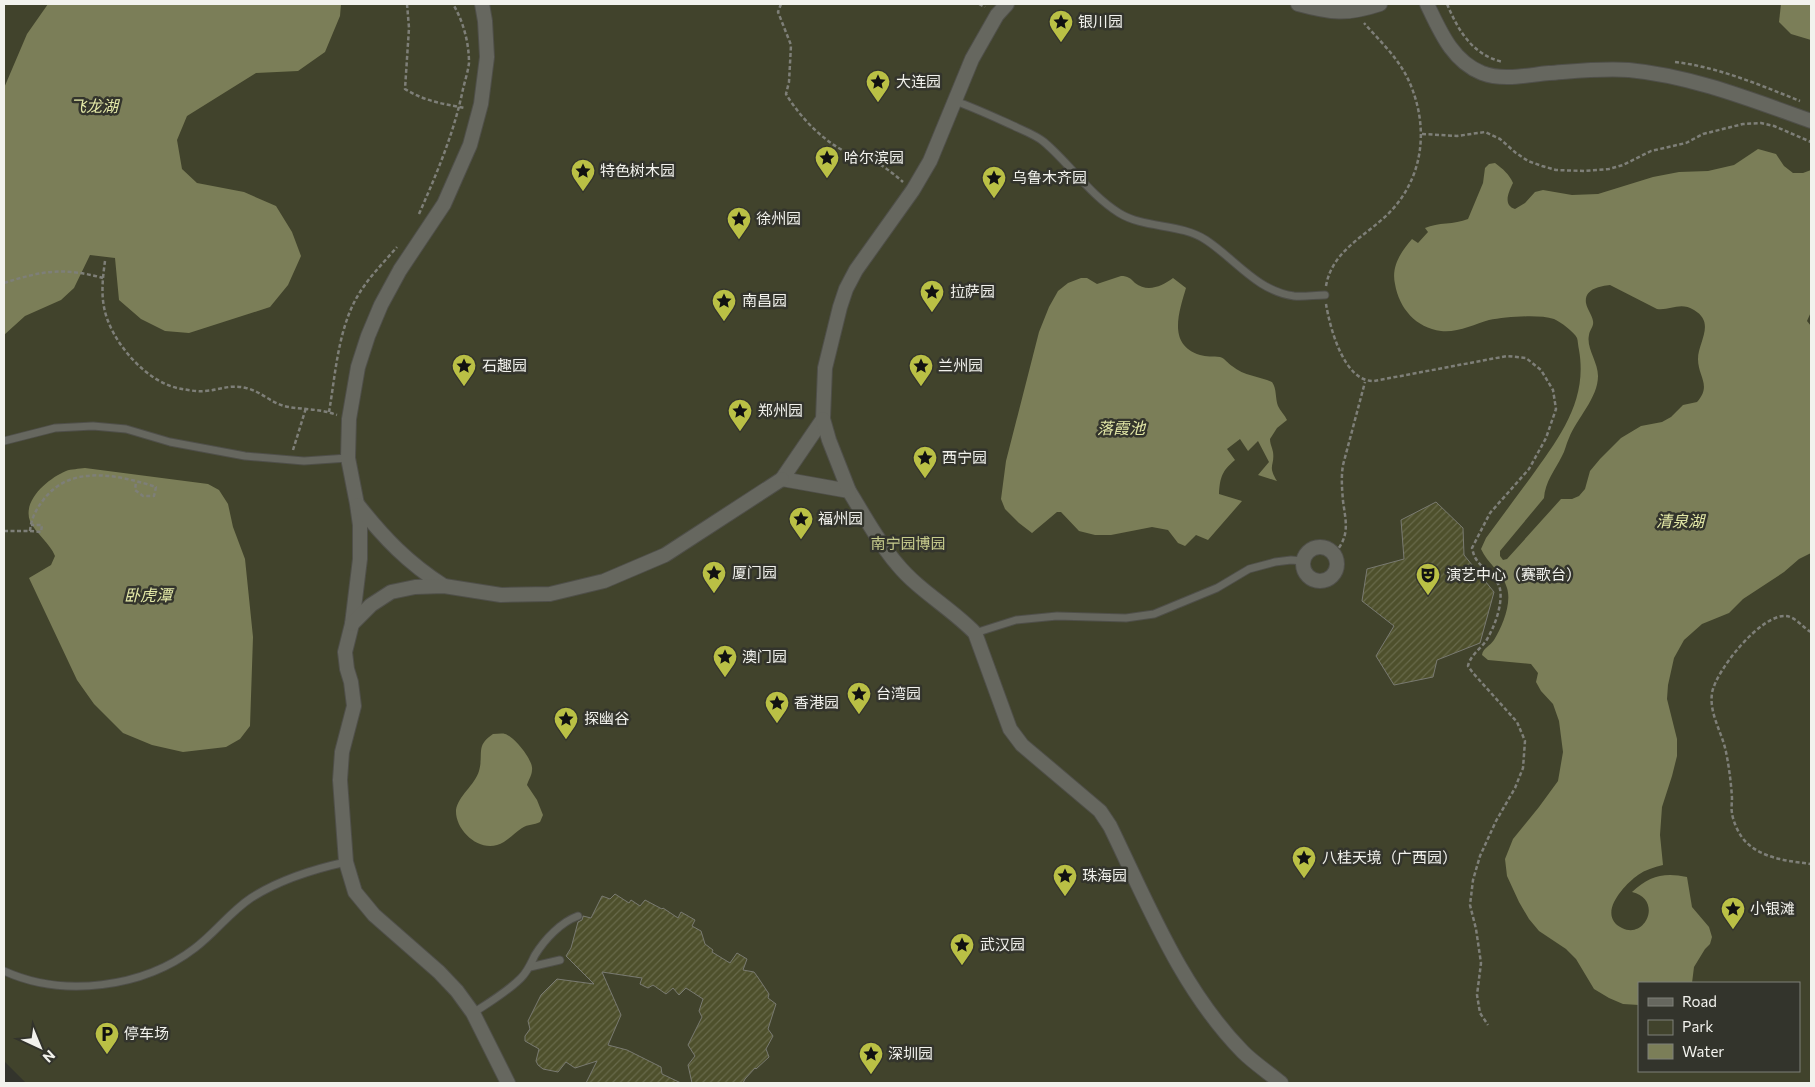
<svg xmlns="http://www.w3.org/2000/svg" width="1815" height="1087" font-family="Commissioner,'Noto Sans SC',sans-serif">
<defs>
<pattern id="building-hatch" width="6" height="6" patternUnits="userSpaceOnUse" patternTransform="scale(1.25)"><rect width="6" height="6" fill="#4e502c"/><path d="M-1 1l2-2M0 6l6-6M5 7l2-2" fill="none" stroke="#686a4b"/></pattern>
</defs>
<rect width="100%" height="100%" fill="#33342c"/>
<path fill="#41432c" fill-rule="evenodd" d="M4,4H1811V1083H26L4,1061ZM1639,983H1799V1071H1639Z"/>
<g fill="#7b7e58" fill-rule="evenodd">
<path d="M48,4H341L340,16L325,52L298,71L256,73L187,116L177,140L182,169L197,183L244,192L276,206L292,232L301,256L288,285L270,307L189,333L165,331L141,319L119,300L115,258L90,255L74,288L61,300L25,316L4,335V88L27,34Z"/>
<path d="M1781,4H1811V40L1791,34L1779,22Z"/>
<path d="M1758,149L1776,154L1784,166L1793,173H1803L1811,170V312L1807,321L1811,326V553L1799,559L1784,572L1743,599L1729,613L1702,624L1684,640L1674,658L1668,685L1667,699L1677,739V756L1672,776L1662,807L1660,835L1663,865C1654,867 1645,870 1638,875C1624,885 1596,915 1622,928C1646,940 1663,899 1632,892C1649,876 1664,872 1687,877L1692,907L1709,927L1712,937L1710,944L1705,949L1694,967L1692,983H1639V1005L1623,1004L1609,998L1594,989L1576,959L1566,949L1539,931L1529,919L1519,902L1507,876L1505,859L1513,839L1539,807L1558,781L1563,752L1559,721L1553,704L1541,691L1536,682L1538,673L1531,664L1488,660L1482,655C1483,648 1490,646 1494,640C1502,627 1512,604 1507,588C1503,573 1487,563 1481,549L1486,538C1501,518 1516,497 1531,477C1559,438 1588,401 1579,350C1578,346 1578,341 1577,338C1574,332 1561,322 1554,319C1538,314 1506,317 1489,320C1475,324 1457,333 1441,331C1416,328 1399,308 1395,284C1391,266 1401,252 1412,239L1418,243L1428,232L1425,228C1438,222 1454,225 1468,219L1483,183L1485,168L1489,164L1495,163C1503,169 1509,174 1513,183C1508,193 1503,205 1515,209L1525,203L1535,192L1543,190L1572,195L1598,194L1653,177L1679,172L1708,171L1734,165ZM1610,285L1657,309C1670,311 1680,301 1694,310C1716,323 1698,342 1698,359C1698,377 1712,385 1697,402L1683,405L1671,417L1662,422L1641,426L1621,438L1600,459L1590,471L1585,489L1579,496L1572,499H1561L1507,559L1503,560L1500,556V551L1544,498C1545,482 1555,470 1562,456C1565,451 1566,444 1569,438C1577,418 1598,398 1598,376C1598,362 1586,348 1589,335C1590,329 1594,327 1593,321C1592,315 1587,309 1586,303C1584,289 1600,286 1610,285Z"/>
<path d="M1121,276C1128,276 1130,278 1135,283C1148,293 1162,286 1173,278L1186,288C1179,312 1167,345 1200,355C1206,357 1213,356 1220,357C1226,359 1227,363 1232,366C1244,376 1259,376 1272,382C1277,389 1275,398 1278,406C1280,411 1285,415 1287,420L1277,428L1270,439C1270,444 1272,447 1273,452C1275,466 1267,465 1277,481L1258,475L1269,462L1258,441L1248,451L1240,439L1227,449L1235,460C1222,471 1220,477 1219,494L1242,501L1208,540L1196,535L1185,546L1178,543L1168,530L1152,527L1111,535H1095L1079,531L1061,512H1057L1032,533L1019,523L1005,509L1001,499L1006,461L1039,332L1049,307L1058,291L1068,283L1081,278H1087L1097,284Z"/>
<path d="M85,468L208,484L219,490L228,504L233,527L245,559L253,637L250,726L240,739L226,747L183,752L152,745L123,733L94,704L77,680L29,578L51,565L55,556C50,543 36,534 30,521C22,500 49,478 66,471C71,469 79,469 85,468Z"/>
<path d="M493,734C497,734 502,733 505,734C514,736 534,761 532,770C532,775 528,781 527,785L537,800L543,815L540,822C534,825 528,824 522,828C514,833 507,842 497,845C478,851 455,830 456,810C458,796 475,785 479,771C484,753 475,746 493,734Z"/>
</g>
<g fill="url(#building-hatch)" stroke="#797a71">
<path d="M1436,502L1463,528L1464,555L1494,592L1480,643L1437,660L1433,677L1394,685L1376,656L1394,626L1362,601L1367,569L1404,559L1401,520Z"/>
<path d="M615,894L629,903L631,900L640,906L645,900L662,909L663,908L678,918L681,912L695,920L692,926L701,931L705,944L713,950L712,952L730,963L737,953L747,959L743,970L754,972L757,976L769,994L768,998L776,1004L768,1029L773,1036L766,1049L769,1057L756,1069L755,1068L745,1079L743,1083H692L688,1065L695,1056L688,1045L702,1017L699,1011L703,999L686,988L679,995L673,988L666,994L653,985L648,988L640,984L642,978L602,972L621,1015L608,1045L627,1050L661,1067L662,1074L681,1083H586L597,1061L575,1068L566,1062L558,1072L543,1069L538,1065L536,1061L539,1049L525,1041V1036L530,1029L528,1021L541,995L557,979L594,984L566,956L571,948L578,922L582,920L583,916L591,918L602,896L610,899Z"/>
</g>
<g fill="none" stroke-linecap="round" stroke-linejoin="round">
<defs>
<g id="lane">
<path d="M955,101C975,108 994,117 1014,126C1024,131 1036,135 1044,142C1070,164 1090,195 1119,213C1145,229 1180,223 1206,240C1235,259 1257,291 1294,296C1304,297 1315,295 1325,295"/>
<path d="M4,441L55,428L93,426L126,429L170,442L245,456L304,461L348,458"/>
<path d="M975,633L1016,620L1057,616L1126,618L1154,614L1217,588L1249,569L1275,562L1291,560L1303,561"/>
<path d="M530,967L560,960"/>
<path d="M4,971C63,998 143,988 195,948C215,933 230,912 251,898C279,880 314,869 346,862"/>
<path d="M473,1013C490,1002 507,992 521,978C528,971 531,963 535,955C545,939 561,922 578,916"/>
</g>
<g id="street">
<path d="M482,4L485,21L487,57L481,104L470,145L444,204L400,270L381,305L368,336L358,367L349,419L348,458L357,504L360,525V559L352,624L345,652L347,669L351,682L354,706L342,752L340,780L346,862L355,892L374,915L439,972L457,991L473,1013L508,1083"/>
<path d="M1007,4L997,15L972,59L930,161L913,190L856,270L846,289L840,307L825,368L823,419L782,479L849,491C864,515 878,542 897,564C919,591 951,608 975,633L1010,729L1022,745L1100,811L1110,826C1148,904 1181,989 1243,1052C1254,1063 1269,1073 1281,1083"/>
<path d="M1298,4C1331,13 1347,15 1380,4"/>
<path d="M1427,4C1440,31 1452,61 1482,73C1503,81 1528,75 1549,73C1576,71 1603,68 1629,70C1692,76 1752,100 1811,121"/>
<path d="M823,419L829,440L849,491"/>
<path d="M358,505C384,538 408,563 444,586"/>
<circle cx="1320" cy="564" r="17"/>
<path d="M352,624L371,605L391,592L415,587L444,586L501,595L550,594L604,581L665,555L782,479"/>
</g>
</defs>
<use href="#lane" stroke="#4f4f49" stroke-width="9"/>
<use href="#street" stroke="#4f4f49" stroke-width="16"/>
<g stroke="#7e7f78" stroke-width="2.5" stroke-dasharray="4 2.5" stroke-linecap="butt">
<path d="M407,4L409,28L405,89C424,101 443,104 465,108"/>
<path d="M781,4L778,12L791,45L789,82L786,94C801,119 825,143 852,155C859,158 867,158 874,161C885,167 894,174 903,182"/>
<path d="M979,4L985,7"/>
<path d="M1447,4C1458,30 1472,55 1503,62"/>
<path d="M1675,62C1718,67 1760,85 1800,101"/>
<path d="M1422,134L1457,136L1485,132L1500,139L1516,153L1528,161L1542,166L1556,170L1584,171L1609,169L1623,165L1651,151L1686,143L1703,134L1743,124L1761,123L1774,126L1811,142"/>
<path d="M419,214C437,173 454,133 463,89C465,81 468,71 469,63C469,42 463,21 453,4"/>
<path d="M105,261C103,276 101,292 104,307C110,341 147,384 182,389C189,390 197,392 205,391C220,390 230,384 246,388C260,391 270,402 284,406C301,410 319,408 337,415"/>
<path d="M4,283C41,271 64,267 103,278"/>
<path d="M1326,286C1332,251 1364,237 1387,215C1425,178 1430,124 1407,77C1397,57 1379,40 1364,23"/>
<path d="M1326,304C1330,328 1344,382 1374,381L1507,356L1526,358L1541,370L1553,390L1556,409L1546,438L1529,469L1490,513L1472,548C1473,552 1474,556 1476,559C1483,570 1497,576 1500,589C1503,605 1494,628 1486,641C1480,649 1470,656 1468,666L1473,673L1517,722L1525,741L1523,768L1515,788L1496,821L1480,856L1473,880L1470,905L1476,929L1481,963L1477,995L1480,1013L1488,1025"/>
<path d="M329,412C336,372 338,324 362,289C372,274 385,261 397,247"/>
<path d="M293,450L306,408"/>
<path d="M4,531H30C31,519 36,509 44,499C71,464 119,475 156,487L154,496H143L135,490L136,482"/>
<path d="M30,531L41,532L42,525H31"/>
<path d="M1335,553C1350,535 1346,523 1343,501C1342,489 1341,477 1343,465L1365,382"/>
<path d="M1811,632C1803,628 1796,617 1786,616C1761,614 1716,670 1712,693C1709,714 1722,732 1726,752C1729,767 1731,782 1732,798C1732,803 1731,808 1732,813C1733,822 1740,837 1747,843C1764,859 1789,861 1811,864"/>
</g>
<use href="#lane" stroke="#66675f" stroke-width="7"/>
<use href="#street" stroke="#66675f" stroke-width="14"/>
</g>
<defs>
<symbol id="sight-pin" viewBox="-11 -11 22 30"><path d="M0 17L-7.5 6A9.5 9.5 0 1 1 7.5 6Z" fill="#bac045" stroke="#33342c"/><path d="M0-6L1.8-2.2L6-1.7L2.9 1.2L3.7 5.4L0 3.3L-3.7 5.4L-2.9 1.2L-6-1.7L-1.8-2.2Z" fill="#111"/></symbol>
<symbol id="theatre-pin" viewBox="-11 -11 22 30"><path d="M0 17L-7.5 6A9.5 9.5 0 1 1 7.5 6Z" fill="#bac045" stroke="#33342c"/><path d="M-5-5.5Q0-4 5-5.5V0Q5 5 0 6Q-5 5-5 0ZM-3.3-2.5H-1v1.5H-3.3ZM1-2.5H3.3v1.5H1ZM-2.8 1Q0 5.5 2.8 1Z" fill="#111"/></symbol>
<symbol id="parking-pin" viewBox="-11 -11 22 30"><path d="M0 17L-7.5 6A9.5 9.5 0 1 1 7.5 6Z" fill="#bac045" stroke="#33342c"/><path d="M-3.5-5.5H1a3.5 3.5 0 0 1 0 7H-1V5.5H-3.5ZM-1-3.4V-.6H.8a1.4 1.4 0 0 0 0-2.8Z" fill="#111"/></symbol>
</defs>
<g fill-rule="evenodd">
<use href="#sight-pin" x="1047" y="8" width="28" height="38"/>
<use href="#sight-pin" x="864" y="68" width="28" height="38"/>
<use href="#sight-pin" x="813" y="144" width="28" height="38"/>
<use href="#sight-pin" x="569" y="157" width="28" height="38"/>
<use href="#sight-pin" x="980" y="164" width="28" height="38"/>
<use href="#sight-pin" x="725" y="205" width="28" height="38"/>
<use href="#sight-pin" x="918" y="278" width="28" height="38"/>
<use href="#sight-pin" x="710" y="287" width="28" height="38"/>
<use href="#sight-pin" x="450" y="352" width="28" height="38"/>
<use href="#sight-pin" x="907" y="352" width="28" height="38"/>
<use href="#sight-pin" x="726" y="397" width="28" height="38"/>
<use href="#sight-pin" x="911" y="444" width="28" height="38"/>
<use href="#sight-pin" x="787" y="505" width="28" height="38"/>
<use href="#sight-pin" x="700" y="559" width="28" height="38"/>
<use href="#theatre-pin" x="1414" y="561" width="28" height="38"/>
<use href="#sight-pin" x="711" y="643" width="28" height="38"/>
<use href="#sight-pin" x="845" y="680" width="28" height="38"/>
<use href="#sight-pin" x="763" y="689" width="28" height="38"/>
<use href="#sight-pin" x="552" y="705" width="28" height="38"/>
<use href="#sight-pin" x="1290" y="844" width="28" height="38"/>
<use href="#sight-pin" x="1051" y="862" width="28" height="38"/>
<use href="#sight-pin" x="1719" y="895" width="28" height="38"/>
<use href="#sight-pin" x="948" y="931" width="28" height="38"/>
<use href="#parking-pin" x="93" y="1020" width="28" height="38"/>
<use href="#sight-pin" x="857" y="1040" width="28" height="38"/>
</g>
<g text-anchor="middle" stroke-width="5" stroke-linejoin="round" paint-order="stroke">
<g font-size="15" fill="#f2f2ed" stroke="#33342c" text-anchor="start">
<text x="1078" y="27">银川园</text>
<text x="896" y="87">大连园</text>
<text x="844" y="163">哈尔滨园</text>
<text x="600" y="176">特色树木园</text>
<text x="1012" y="183">乌鲁木齐园</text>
<text x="756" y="224">徐州园</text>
<text x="950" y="297">拉萨园</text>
<text x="742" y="306">南昌园</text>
<text x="482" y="371">石趣园</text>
<text x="938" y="371">兰州园</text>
<text x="758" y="416">郑州园</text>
<text x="942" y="463">西宁园</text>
<text x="818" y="524">福州园</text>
<text x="732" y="578">厦门园</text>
<text x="1446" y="580">演艺中心（赛歌台）</text>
<text x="742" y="662">澳门园</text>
<text x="876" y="699">台湾园</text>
<text x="794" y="708">香港园</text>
<text x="584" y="724">探幽谷</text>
<text x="1322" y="863">八桂天境（广西园）</text>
<text x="1082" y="881">珠海园</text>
<text x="1750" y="914">小银滩</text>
<text x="980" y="950">武汉园</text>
<text x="124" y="1039">停车场</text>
<text x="888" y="1059">深圳园</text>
</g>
<g font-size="15" fill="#c7cc8c" stroke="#33342c">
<text x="908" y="549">南宁园博园</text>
</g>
<g font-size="16" font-style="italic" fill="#e3e8a7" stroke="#33342c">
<text x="94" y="112">飞龙湖</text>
<text x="1121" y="434">落霞池</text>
<text x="1680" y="527">清泉湖</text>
<text x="148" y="601">卧虎潭</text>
</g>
</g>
<rect width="1815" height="1087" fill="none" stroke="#f2f2ed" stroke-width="10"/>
<rect x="1638" y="982" width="162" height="90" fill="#33342c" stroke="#7f8079"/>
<rect x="1648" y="998" width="25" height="8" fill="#66675f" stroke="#7f8079"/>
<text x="1682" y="1007" font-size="15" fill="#f2f2ed">Road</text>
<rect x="1648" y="1020" width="25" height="15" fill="#41432c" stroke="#7f8079"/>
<text x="1682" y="1032" font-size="15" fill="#f2f2ed">Park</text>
<rect x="1648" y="1044" width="25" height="15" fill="#7b7e58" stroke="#7f8079"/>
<text x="1682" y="1057" font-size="15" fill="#f2f2ed">Water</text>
<g transform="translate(40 1047) rotate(136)" stroke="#33342c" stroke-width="4" paint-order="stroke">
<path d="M0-4L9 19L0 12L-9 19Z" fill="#f2f2ed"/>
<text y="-8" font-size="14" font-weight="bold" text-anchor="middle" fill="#f2f2ed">N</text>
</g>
</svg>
